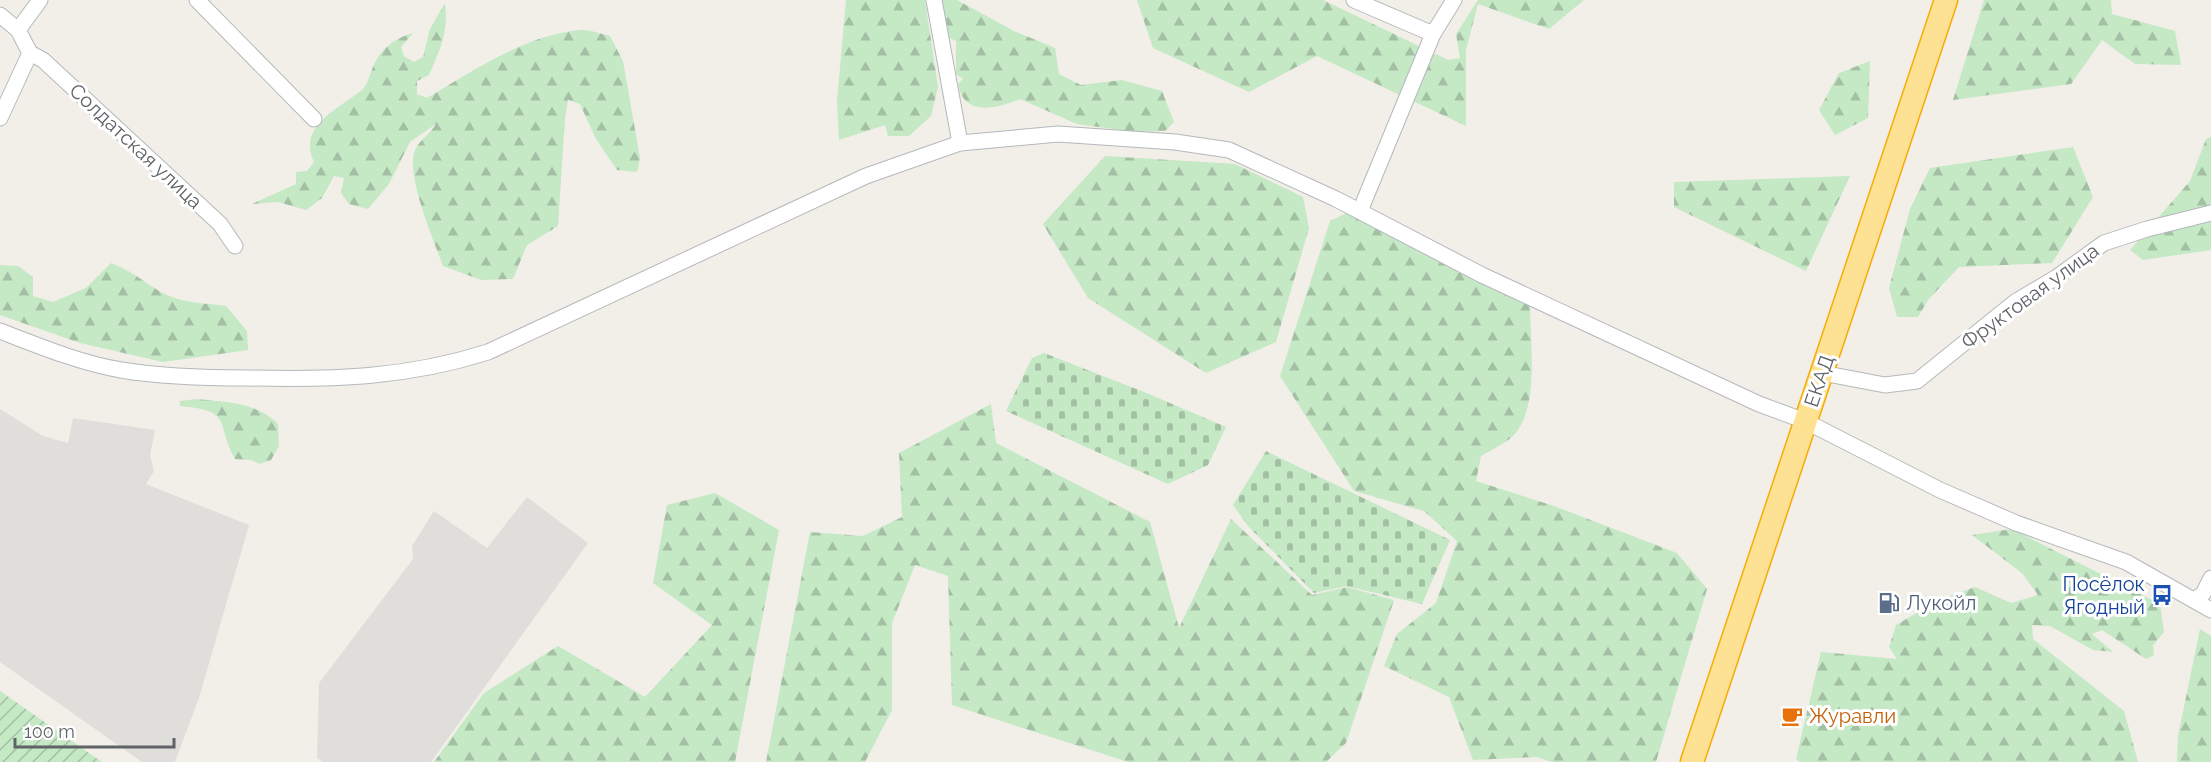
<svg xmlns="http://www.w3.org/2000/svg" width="2211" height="762" font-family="Raleway,sans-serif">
<defs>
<pattern id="forest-firs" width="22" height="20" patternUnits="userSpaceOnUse" patternTransform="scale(1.5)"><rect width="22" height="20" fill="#c5e8c5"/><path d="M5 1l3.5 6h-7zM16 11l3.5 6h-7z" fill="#a3c0a4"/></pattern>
<pattern id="cemetery-stones" width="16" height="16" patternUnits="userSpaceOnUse" patternTransform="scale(1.5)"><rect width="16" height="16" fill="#c5e8c5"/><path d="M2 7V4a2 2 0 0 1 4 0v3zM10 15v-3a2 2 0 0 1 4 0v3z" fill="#a3c0a4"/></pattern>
<pattern id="garden-furrows" width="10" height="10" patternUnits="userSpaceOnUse" patternTransform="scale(1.5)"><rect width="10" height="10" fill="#c5e8c5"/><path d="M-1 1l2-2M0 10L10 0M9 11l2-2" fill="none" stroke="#a3c0a4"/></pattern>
</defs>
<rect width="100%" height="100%" fill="#f1efe8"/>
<g fill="#e0deda">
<path d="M0,409L43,436L68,443L73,418L155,430L150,455L154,471L146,484L249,525L199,698L175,762H142L0,662Z"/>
<path d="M527,497L588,543L431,762H323L317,758L319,683L413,559L412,546L434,511L487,548Z"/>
</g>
<g fill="url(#forest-firs)">
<path d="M846,0H925L938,87L931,116L909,136H888L885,125L839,140L837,101Z"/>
<path d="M941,0H957L1014,31L1055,48L1059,74L1081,85L1122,80L1162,91L1174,122L1165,131L1135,132L1077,124L1020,99C998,108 964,118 958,84L963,79L956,74V41L945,36Z"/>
<path d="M1137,0H1323L1448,60L1460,58L1456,34L1478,0H1584L1549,29L1478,4L1466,50V126L1317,56L1249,92L1153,48Z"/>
<path d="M1984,0H2111L2112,14L2175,31L2181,65L2135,64L2102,40L2071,84L1953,100Z"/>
<path d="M445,3C449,32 440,49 429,75L417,81V94L427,98C474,70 524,36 579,30C588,29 601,34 610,36L623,61L640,158L637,172L617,170L596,139L580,104L568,100L565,118L558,226L527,245L513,279L481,280L443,266C434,241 407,178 414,153C416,143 431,133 436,124L410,142L389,184L368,209L349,204L341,193L344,178L334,176L322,198L306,210L278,202L252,204L296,184V172L307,171L314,162C296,125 341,108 363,89C367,85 369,77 371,72C379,50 391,40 413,33L401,47L404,56L414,62L423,57L430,29Z"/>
<path d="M1870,61L1868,118L1835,135L1819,110L1839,73Z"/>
<path d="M2211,137V250L2143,260L2130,250L2190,181L2206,139Z"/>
<path d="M2073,147L2093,197L2052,263L1959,267L1928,300L1918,317H1897L1889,288L1910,209L1930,168Z"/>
<path d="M1105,156L1235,164L1303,197L1309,228L1276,342L1206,373L1088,298L1043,224Z"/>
<path d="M1850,176L1806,271L1674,207V182Z"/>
<path d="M1347,213L1530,306C1530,343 1540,409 1513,436C1504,444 1491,450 1481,456L1476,481L1554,506L1677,553L1707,589L1656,762H1552L1537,757L1473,760L1449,697L1384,666L1397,634L1436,603L1457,541L1424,511L1354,491L1280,376L1330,221Z"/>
<path d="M111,263C134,272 141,280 161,292C180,303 205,303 226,306L247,331L248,350L163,362L80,343L0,315V265L18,266L33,277V296L53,302L86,288Z"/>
<path d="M197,399C226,402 256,402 278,424L279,446L271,460L260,464L251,460L235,459C215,422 234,411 180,406V401Z"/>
<path d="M991,404L996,443L1150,522L1179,628L1231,519L1312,595L1347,587L1394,600L1346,743L1326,762H1128L952,705L948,576L915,565L892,623V710L865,762H766L810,532L863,536L902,517L899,453Z"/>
<path d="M715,493L779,530L735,762H434L484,693L558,646L645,697L712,625L653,583L667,505Z"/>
<path d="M2012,529L2160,604L2164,632L2153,645L2154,655L2146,659L2102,630L2092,634L2113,652L2093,650L2050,626L2032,625L2033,639L2124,711L2138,762H1800L1796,759L1821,652L1897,659L1889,647L1896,625L1939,600L1975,587L2011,603L2038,595L2022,573L1972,535Z"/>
<path d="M2200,629L2211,636V762H2177L2178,736Z"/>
</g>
<g fill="url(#cemetery-stones)">
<path d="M1044,353L1144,392L1226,427L1208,465L1168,484L1006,411L1032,358Z"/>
<path d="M1266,451L1450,540L1422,604L1346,586L1314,593L1248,526L1233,505Z"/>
</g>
<path fill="url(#garden-furrows)" d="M0,691L102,762H0Z"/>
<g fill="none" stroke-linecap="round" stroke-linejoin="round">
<defs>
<g id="minor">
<path d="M197,0L314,119"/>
<path d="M934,0L960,143"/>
<path d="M1354,0L1433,34"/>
<path d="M0,15L18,30L30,53L43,60L220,224L235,246"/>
<path d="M18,30L40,0"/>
<path d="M0,118L30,53"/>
<path d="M1360,211L1433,34L1454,0"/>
<path d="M0,331C39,346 80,363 121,370C163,377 206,378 249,378C333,380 406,378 488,352L866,176L960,143L1058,134L1175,142L1229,150L1336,199L1482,275L1759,404L1805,421L1940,490L2016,523L2126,562L2211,610"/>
<path d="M1822,373L1885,385L1917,381L2015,302L2057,277L2104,243L2147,229L2211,213"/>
<path d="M2194,600L2203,594L2211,578"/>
</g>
<path id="highway" d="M1692,762L1946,0"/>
</defs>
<use href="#minor" stroke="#b5b8bc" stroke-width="17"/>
<use href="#highway" stroke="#f9ab00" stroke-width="25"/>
<use href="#minor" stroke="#fff" stroke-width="15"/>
<use href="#highway" stroke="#fde293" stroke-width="22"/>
</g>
<defs>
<symbol id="bus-bare" viewBox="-9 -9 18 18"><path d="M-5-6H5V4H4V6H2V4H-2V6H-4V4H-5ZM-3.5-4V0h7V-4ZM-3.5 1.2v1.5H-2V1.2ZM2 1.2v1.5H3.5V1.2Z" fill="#1a4fb4" stroke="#fff" stroke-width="2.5" paint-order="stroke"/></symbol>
<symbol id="fuel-bare" viewBox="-9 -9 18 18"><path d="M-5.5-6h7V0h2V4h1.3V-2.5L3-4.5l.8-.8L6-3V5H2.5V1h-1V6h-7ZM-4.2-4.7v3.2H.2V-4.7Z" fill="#5c6f8a" stroke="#fff" stroke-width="2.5" paint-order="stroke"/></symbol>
<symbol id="cafe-bare" viewBox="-9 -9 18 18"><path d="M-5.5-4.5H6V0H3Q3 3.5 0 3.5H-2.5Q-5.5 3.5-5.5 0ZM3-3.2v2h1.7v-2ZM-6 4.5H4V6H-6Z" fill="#e8710a" stroke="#fff" stroke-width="2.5" paint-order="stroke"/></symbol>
</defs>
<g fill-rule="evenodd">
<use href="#bus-bare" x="2147" y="580" width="30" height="30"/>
<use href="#fuel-bare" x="1874" y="588" width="30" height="30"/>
<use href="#cafe-bare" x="1777" y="701" width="30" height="30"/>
</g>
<g text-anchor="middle" stroke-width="6" stroke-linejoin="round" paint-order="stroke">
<g font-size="20" fill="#5f6368" stroke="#fff">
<text transform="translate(136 146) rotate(43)" y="7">Солдатская улица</text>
<text transform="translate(2030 296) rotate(-36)" y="7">Фруктовая улица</text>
<text transform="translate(1819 381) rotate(-71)" y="7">ЕКАД</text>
</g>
<g font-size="20" fill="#164399" stroke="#fff" text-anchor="end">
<text x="2145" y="591">Посёлок<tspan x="2145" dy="23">Ягодный</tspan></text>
</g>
<g font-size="20" fill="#4e5e75" stroke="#fff" text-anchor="start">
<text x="1906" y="610">Лукойл</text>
</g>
<g font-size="20" fill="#c56008" stroke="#fff" text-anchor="start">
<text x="1809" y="723">Журавли</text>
</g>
</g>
<path d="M15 738v9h159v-9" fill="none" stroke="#5f6368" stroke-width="3"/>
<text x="24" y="738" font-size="18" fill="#5f6368" stroke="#ffffff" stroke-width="4.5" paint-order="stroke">100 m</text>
</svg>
